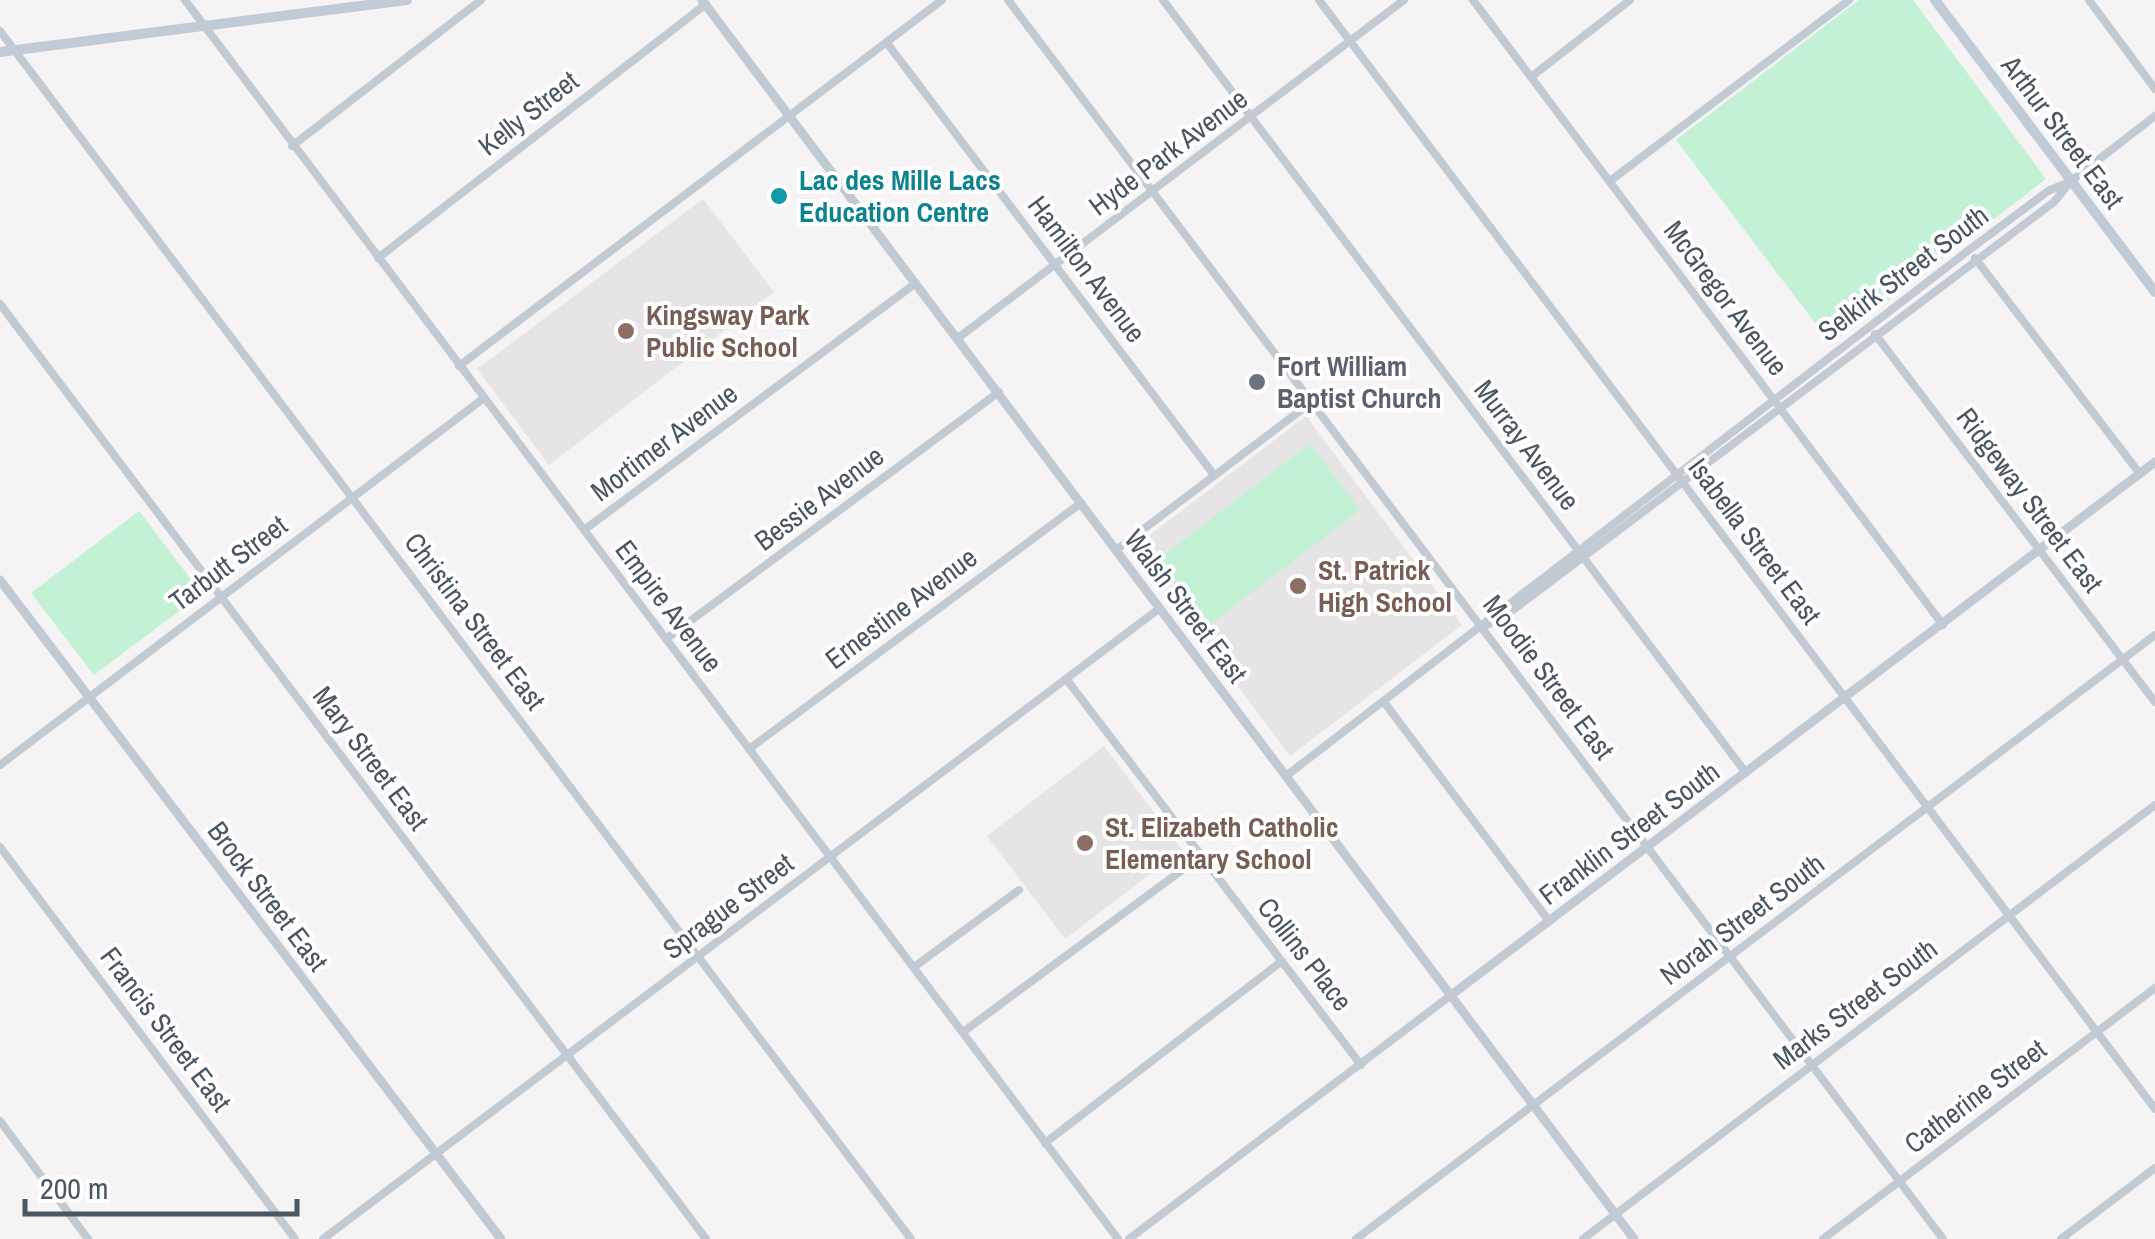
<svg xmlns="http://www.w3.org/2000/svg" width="2155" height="1239" font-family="'Archivo Narrow',sans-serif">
<rect width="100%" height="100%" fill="#f5f3f3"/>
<g fill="#e6e4e5">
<path d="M703,199L774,292L549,465L477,369Z"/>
<path d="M1306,416L1462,625L1290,756L1134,547Z"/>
<path d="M1104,746L1182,850L1065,939L987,836Z"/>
</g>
<g fill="#c3f1d5">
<path d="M1859,0H1913L2046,179L1831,344L1676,140Z"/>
<path d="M1310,444L1360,510L1211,624L1160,558Z"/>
<path d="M139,511L202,594L94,675L31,593Z"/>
</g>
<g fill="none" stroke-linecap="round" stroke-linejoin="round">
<g stroke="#c1cad2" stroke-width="8">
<path d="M185,0L1118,1239"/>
<path d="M1008,0L1943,1239"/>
<path d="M1163,0L1746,773"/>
<path d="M1319,0L2155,1109"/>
<path d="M1473,0L1943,625"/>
<path d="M2089,0L2155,89"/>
<path d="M0,31L911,1239"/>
<path d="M887,43L1214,475"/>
<path d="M1531,77L1630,0"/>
<path d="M292,146L481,0"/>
<path d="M1610,181L1849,0"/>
<path d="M378,258L706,4"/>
<path d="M1975,258L2140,474"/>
<path d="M0,304L706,1239"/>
<path d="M1875,334L2155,702"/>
<path d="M958,338L1404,0"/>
<path d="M459,366L942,0"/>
<path d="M584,530L916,283"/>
<path d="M1116,550L1313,401"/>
<path d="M1482,627L1501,619L2054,202L2071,181L2155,116"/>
<path d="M666,639L999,392"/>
<path d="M1067,680L1361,1065"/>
<path d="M1384,702L1549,921"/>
<path d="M749,749L1081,503"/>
<path d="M0,765L484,398"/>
<path d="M1286,776L1969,250L2048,191L2071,181"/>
<path d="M0,847L295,1239"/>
<path d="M914,967L1019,890"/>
<path d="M963,1032L1201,856"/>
<path d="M0,1121L88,1239"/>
<path d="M1045,1143L1282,961"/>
<path d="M323,1239L1160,608"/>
<path d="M1129,1239L1450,996"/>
<path d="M1356,1239L2155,635"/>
<path d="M1583,1239L2155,805"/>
<path d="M1823,1239L2155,988"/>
<path d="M2061,1239L2155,1168"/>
</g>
<g stroke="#c1cad2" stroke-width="9">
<path d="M702,0L1634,1239"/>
<path d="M0,580L501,1239"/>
<path d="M1450,996L2155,462"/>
</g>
<g stroke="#c1cbd6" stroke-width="10">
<path d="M1935,0L2155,292"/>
<path d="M0,52L407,0"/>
</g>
</g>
<circle fill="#0f9aa8" stroke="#fff" stroke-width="4" cx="779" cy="196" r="10"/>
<g fill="#8d6e63" stroke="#fff" stroke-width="4">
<circle cx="626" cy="331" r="10"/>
<circle cx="1298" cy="586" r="10"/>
<circle cx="1085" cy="843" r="10"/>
</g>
<circle fill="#6b7280" stroke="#fff" stroke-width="4" cx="1257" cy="382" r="10"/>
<g text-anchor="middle" stroke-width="8" stroke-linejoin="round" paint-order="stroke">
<g font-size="28" fill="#4a5661" stroke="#fff">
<text transform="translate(528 113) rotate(-38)" y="10">Kelly Street</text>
<text transform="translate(2063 132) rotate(53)" y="10">Arthur Street East</text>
<text transform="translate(1168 152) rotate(-37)" y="10">Hyde Park Avenue</text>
<text transform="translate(1087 269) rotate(53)" y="10">Hamilton Avenue</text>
<text transform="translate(1903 273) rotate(-37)" y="10">Selkirk Street South</text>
<text transform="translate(1726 298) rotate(53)" y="10">McGregor Avenue</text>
<text transform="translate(664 442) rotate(-37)" y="10">Mortimer Avenue</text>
<text transform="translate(1527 445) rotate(53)" y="10">Murray Avenue</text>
<text transform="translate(819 498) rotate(-37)" y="10">Bessie Avenue</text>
<text transform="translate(2030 500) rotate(53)" y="10">Ridgeway Street East</text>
<text transform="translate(1755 541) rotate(53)" y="10">Isabella Street East</text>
<text transform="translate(228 563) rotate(-37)" y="10">Tarbutt Street</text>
<text transform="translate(669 606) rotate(53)" y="10">Empire Avenue</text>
<text transform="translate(1186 606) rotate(53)" y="10">Walsh Street East</text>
<text transform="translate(901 608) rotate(-37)" y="10">Ernestine Avenue</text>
<text transform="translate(475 621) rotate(53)" y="10">Christina Street East</text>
<text transform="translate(1549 677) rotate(53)" y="10">Moodie Street East</text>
<text transform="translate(371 758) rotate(53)" y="10">Mary Street East</text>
<text transform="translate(1629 833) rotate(-37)" y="10">Franklin Street South</text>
<text transform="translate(268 896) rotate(53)" y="10">Brock Street East</text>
<text transform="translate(728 906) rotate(-37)" y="10">Sprague Street</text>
<text transform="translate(1742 919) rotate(-37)" y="10">Norah Street South</text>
<text transform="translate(1305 954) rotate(52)" y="10">Collins Place</text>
<text transform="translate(1855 1004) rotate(-37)" y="10">Marks Street South</text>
<text transform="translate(166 1029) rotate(53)" y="10">Francis Street East</text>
<text transform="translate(1975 1096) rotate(-37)" y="10">Catherine Street</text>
</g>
<g font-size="28" font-weight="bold" fill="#0d838f" stroke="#fff" text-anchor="start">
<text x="799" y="190">Lac des Mille Lacs<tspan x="799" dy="32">Education Centre</tspan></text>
</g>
<g font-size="28" font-weight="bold" fill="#785e54" stroke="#fff" text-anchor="start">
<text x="646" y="325">Kingsway Park<tspan x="646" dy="32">Public School</tspan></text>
<text x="1318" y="580">St. Patrick<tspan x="1318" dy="32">High School</tspan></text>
<text x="1105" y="837">St. Elizabeth Catholic<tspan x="1105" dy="32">Elementary School</tspan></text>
</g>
<g font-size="28" font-weight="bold" fill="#5b616d" stroke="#fff" text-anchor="start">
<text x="1277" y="376">Fort William<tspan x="1277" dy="32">Baptist Church</tspan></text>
</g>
</g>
<path d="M25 1199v15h272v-15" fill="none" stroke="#4a5661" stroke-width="5"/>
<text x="40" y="1199" font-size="30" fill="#4a5661" stroke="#ffffff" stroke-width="8" paint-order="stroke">200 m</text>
</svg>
